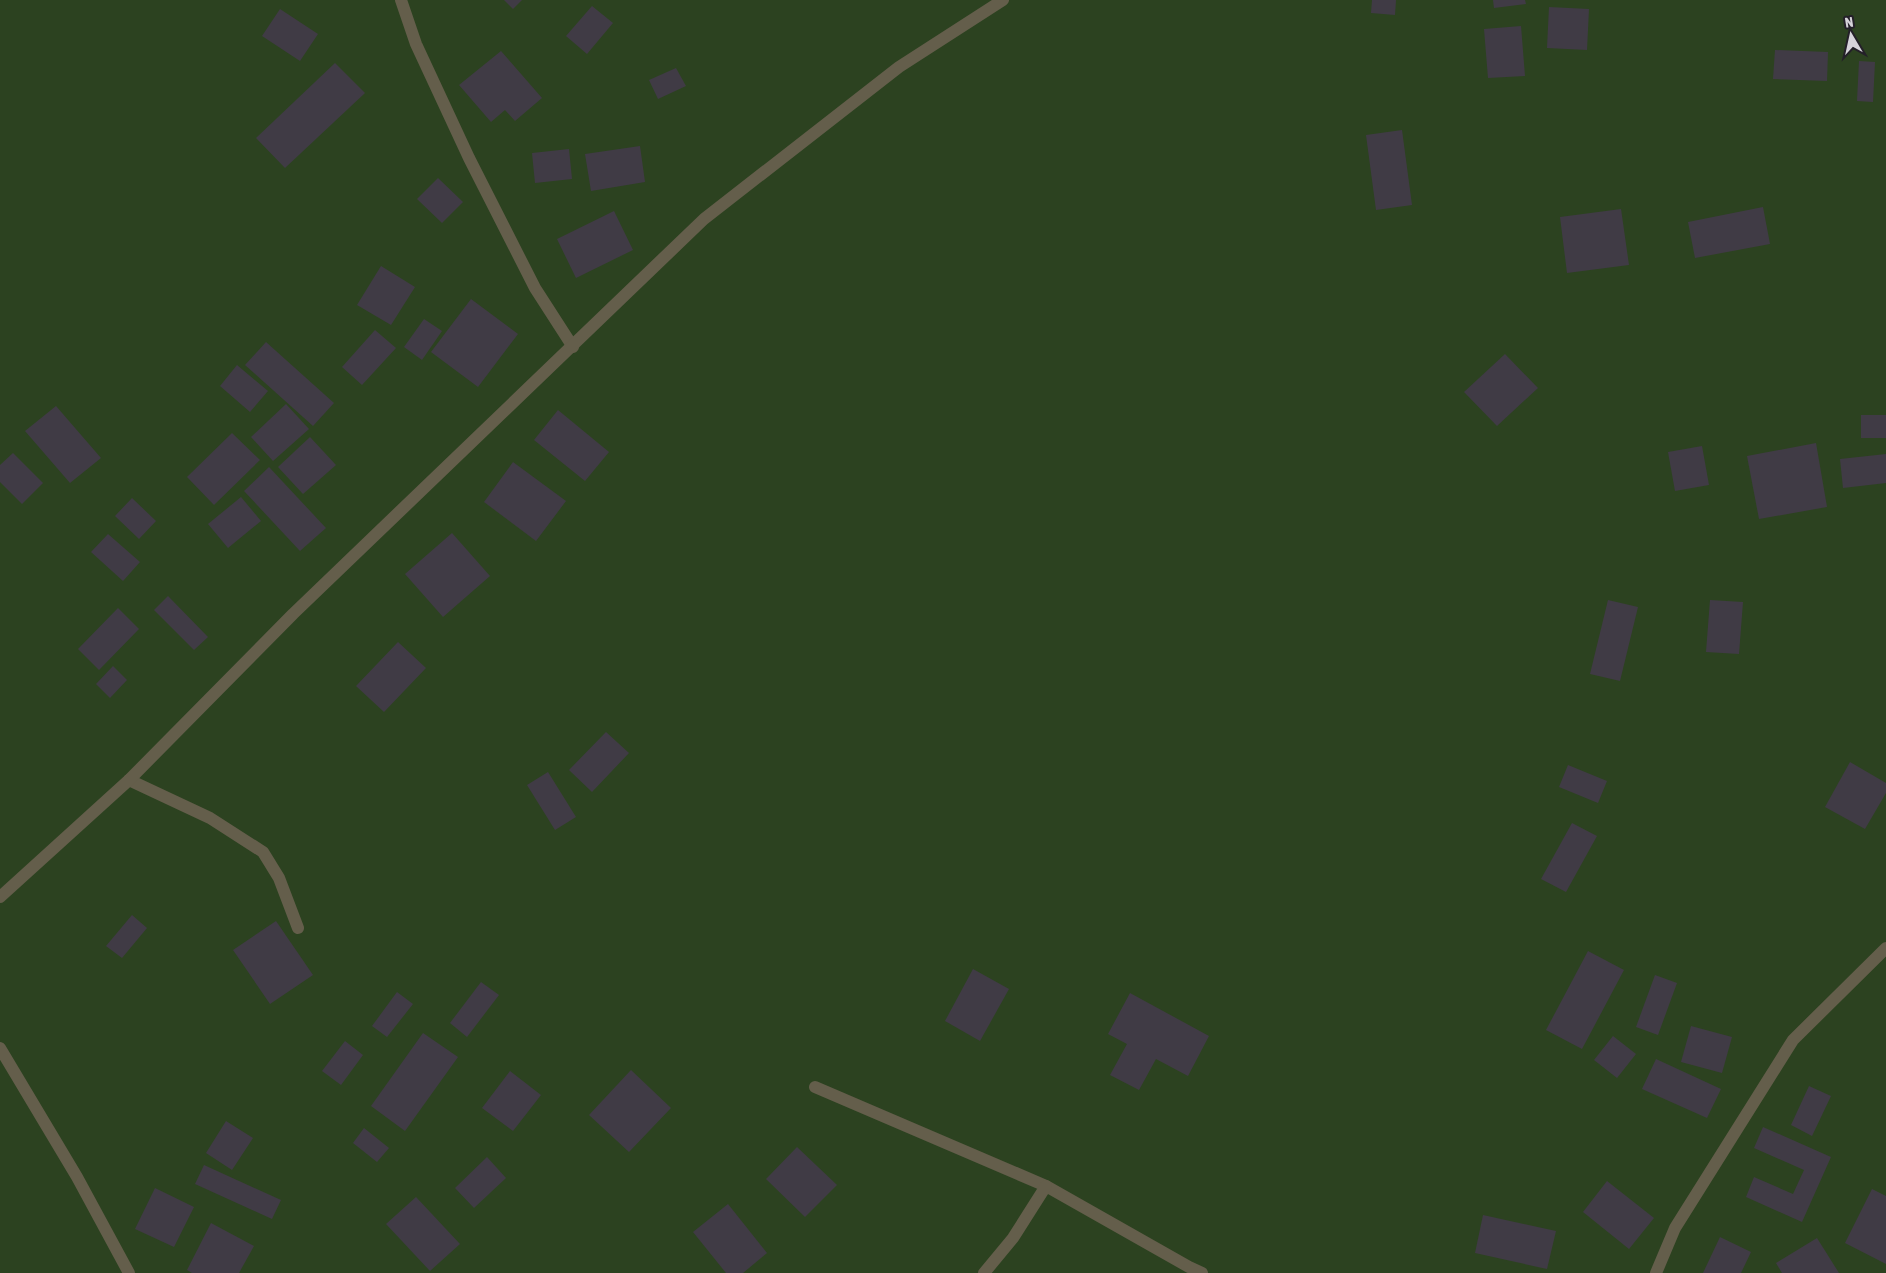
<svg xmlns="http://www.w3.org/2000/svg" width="1886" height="1273" font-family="'Asap Condensed',sans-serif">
<rect width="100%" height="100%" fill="#242029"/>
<rect fill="#2c4220" x="0" y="0" width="1886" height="1273"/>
<g fill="#403b45">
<path d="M504,0H522L513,9Z"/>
<path d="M1372,0H1396L1395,15L1371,13Z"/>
<path d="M1493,0H1525L1526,4L1494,8Z"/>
<path d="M592,6L613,23L587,54L566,36Z"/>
<path d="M1549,7L1589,9L1587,50L1547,48Z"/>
<path d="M280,9L318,34L300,61L262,36Z"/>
<path d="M1521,26L1525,76L1488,78L1484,29Z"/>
<path d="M1775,50L1828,52L1827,81L1773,79Z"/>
<path d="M501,51L542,98L515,121L505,110L491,122L459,85Z"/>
<path d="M1859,61L1875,62L1873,102L1857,101Z"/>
<path d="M335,63L365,93L285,168L256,138Z"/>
<path d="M676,68L686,86L658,99L649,80Z"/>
<path d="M1402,130L1412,205L1376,210L1366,135Z"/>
<path d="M640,146L645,182L591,191L585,154Z"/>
<path d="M569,149L572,179L535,183L532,153Z"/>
<path d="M438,178L463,202L442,223L417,199Z"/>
<path d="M1763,207L1770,244L1695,258L1688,222Z"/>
<path d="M1621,209L1629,265L1567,273L1560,217Z"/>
<path d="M614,211L633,250L576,278L557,239Z"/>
<path d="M381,266L415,287L391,325L357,305Z"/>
<path d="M471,299L518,334L478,387L431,352Z"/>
<path d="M424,319L442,331L422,360L404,347Z"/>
<path d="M375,330L396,348L362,385L342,367Z"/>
<path d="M266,342L334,403L313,426L245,365Z"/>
<path d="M1505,354L1538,388L1497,426L1464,392Z"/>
<path d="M237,365L268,391L250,412L220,386Z"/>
<path d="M286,404L309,429L273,461L251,437Z"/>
<path d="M56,406L101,458L70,483L25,431Z"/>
<path d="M558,410L609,452L585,481L534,440Z"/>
<rect x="1861" y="415" width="25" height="23"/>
<path d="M232,433L260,460L214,505L187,477Z"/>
<path d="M310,437L336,465L303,494L278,467Z"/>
<path d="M1816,443L1827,507L1759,519L1747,456Z"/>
<path d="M1702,446L1709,485L1675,491L1668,452Z"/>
<path d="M13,453L43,483L22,504L0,482V465Z"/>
<path d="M1886,454V483L1843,488L1840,459Z"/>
<path d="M513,462L566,501L536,541L484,502Z"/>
<path d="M269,467L326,528L300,551L244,491Z"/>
<path d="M241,497L261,521L228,548L208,524Z"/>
<path d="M132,498L156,521L139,539L115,516Z"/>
<path d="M452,533L490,576L443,617L405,574Z"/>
<path d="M108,534L140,562L123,581L91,552Z"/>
<path d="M168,596L208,637L194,650L154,610Z"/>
<path d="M1608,600L1638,607L1620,681L1590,674Z"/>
<path d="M1710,600L1743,602L1739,654L1706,652Z"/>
<path d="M118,608L139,629L99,670L78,649Z"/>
<path d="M398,642L426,668L384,712L356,686Z"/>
<path d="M113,666L127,680L110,698L96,684Z"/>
<path d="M606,732L629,753L592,792L569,770Z"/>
<path d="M1850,762L1886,783V793L1865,829L1825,807Z"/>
<path d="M1568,765L1607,781L1598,803L1559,787Z"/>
<path d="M548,772L576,817L555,830L527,785Z"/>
<path d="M1572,823L1597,836L1566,892L1541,879Z"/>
<path d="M132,915L147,928L122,958L106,946Z"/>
<path d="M276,921L313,975L270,1004L233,950Z"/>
<path d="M1588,951L1624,970L1582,1049L1546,1030Z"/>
<path d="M973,969L1009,989L980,1041L945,1021Z"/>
<path d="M1655,975L1677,983L1658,1035L1636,1027Z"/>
<path d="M481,982L499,995L467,1037L450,1023Z"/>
<path d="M397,992L413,1004L387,1037L372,1026Z"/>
<path d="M1130,993L1209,1036L1188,1076L1156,1059L1139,1090L1110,1075L1127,1044L1108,1034Z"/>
<path d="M1691,1026L1732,1037L1722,1073L1681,1062Z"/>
<path d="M423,1033L458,1057L405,1131L371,1106Z"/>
<path d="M1613,1036L1636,1054L1617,1078L1594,1060Z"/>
<path d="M345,1041L363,1055L341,1085L322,1071Z"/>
<path d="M1656,1059L1721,1089L1707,1118L1642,1089Z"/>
<path d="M631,1070L671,1108L629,1152L589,1115Z"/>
<path d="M510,1071L541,1095L513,1131L482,1108Z"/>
<path d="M1809,1086L1831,1096L1812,1136L1791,1125Z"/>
<path d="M226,1121L253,1138L232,1170L206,1153Z"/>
<path d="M1763,1127L1831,1157L1802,1222L1746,1197L1754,1177L1793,1194L1804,1170L1754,1148Z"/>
<path d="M364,1128L389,1148L377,1162L353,1143Z"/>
<path d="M797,1147L837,1185L805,1217L766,1179Z"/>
<path d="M487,1157L506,1178L474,1208L455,1188Z"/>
<path d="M204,1165L281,1200L272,1219L195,1184Z"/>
<path d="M1607,1181L1654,1218L1629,1249L1583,1212Z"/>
<path d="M155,1188L194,1207L174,1247L135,1229Z"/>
<path d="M1872,1189L1886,1196V1264L1845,1243Z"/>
<path d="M416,1197L460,1244L430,1271L386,1224Z"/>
<path d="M728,1204L767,1253L743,1273H726L693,1232Z"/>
<path d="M1483,1215L1556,1231L1547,1269L1475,1253Z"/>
<path d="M211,1223L254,1246L239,1273H192L187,1270Z"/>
<path d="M1720,1237L1751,1252L1741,1273H1703Z"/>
<path d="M1817,1238L1839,1273H1782L1776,1263Z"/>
</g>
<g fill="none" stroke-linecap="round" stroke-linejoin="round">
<g stroke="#645e4b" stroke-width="12">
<path d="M401,0L416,44L469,158L535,288L573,347"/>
<path d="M129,780L210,818L263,852L279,878L298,928"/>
<path d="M0,897L129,780L293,614L704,219L899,67L1003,0"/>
<path d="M0,1048L77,1177L129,1273"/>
<path d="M815,1087L1046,1186L1189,1267L1202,1273"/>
<path d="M984,1273L1013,1238L1046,1186"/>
<path d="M1656,1273L1675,1228L1793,1040L1886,948"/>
</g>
</g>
<g transform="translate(1851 35) rotate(351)" stroke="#242029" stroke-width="4" paint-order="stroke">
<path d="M0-4L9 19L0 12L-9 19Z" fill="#d6d3da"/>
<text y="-8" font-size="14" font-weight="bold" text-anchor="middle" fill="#d6d3da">N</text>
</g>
</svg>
